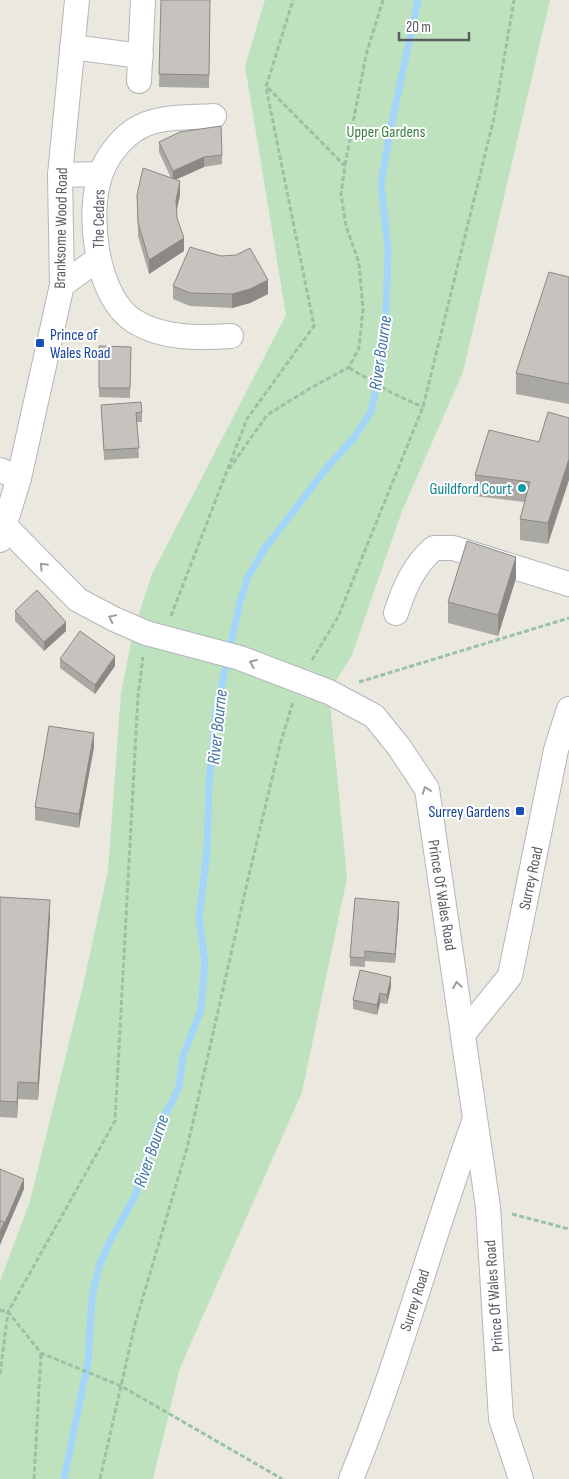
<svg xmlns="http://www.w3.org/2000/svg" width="569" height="1479" font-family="'Sofia Sans Condensed',sans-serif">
<rect width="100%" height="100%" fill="#ebe8e0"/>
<path fill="#bee2bd" d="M265,0H550L463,372L402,511L352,655L329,692L347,878L302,1092L180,1368L153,1479H0V1281L30,1201L82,990L108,871L121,693L134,628L152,574L286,315L245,66Z"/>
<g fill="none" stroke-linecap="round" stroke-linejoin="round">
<path stroke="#a2d5f9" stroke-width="7" d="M64,1479L88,1362L92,1297L99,1266L109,1243L135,1196L158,1123L171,1105L179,1086L183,1056L201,1010L205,962L199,918L207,851L209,784L216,711L240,602L248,577L265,548L329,465L354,438L371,412L385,346L388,248L381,184L390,131L418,0"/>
<defs>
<g id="minor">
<path d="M72,47L141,56"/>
<path d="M139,81L143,0"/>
<path d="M214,116C188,118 155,115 133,131C119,141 107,157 101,173C86,213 96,297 134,321C162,339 199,338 231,336"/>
<path d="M60,175L100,174"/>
<path d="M62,285L98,259"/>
<path d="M0,470L19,478"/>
<path d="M5,526L78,600L114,619L146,633L240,658L329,692L374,716L399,747L427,789L488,1207L501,1419L521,1479"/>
<path d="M0,540L19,478L62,285L60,175L77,0"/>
<path d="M396,613C404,588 414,565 434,548H453L569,584"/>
<path d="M464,1033L510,976L556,750L569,709"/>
<path d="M351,1479C399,1363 431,1240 474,1122"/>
</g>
</defs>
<use href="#minor" stroke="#b3b6ba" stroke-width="26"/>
<g stroke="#98c2a3" stroke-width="3" stroke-dasharray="5 2.5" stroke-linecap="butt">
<path d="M345,165L366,55L383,0"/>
<path d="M349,368L392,393L423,407"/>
<path d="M229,469L267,415L309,389L349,367L359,348L363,309L359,263L346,226L341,194L345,166L267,87"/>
<path d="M171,616L247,419L314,326L266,87L293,0"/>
<path d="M312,660L338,617L423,407L494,118L514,0"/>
<path d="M359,682L569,618"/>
<path d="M512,1214L569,1229"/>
<path d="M0,1310L8,1312L41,1353L121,1386L282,1479"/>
<path d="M0,1374L8,1312L115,1121L138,696L143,657"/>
<path d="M34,1479L41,1353"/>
<path d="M100,1479L135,1324L187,1148L248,879L280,745L293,702"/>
</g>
<use href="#minor" stroke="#fff" stroke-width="24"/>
</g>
<g fill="#aaa8a3">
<path d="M161,0H210L209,88L159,87Z"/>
<path d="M159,142L222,155V164L204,167L176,179L180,195L176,211L177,218L184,251L149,274L138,236L137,195L171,178L159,152Z"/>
<path d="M569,277V404L516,394V373Z"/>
<path d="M173,286L268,294L250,303L232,308L190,306L173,299Z"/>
<path d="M99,346L131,347L130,398L99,397Z"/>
<path d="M101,405L142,412V422H137L139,458L104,460Z"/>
<path d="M569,418L548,544L520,540V519L525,502L475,496V475L539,442Z"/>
<path d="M516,578L498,636L448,623V602Z"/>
<path d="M15,611L66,631L44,651L15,621Z"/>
<path d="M60,659L115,666L95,694L60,668Z"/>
<path d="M94,747L79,828L35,820V807Z"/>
<path d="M0,897L50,917L38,1100L18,1099L17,1118L0,1117Z"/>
<path d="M399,912L395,963L365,961V967L350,966V957Z"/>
<path d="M391,987L387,1004L380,1003L377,1015L353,1009V1000Z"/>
</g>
<g fill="#8b8885">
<path d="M204,157V167L173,181V171Z"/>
<path d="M180,181V195L176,214V200Z"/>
<path d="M184,238V251L149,274V260Z"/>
<path d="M268,280V294L250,303L232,308V294Z"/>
<path d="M569,459V480L548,544V523Z"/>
<path d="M516,557V578L498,636V615Z"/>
<path d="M66,622V631L44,651V642Z"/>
<path d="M115,656V666L95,694V685Z"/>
<path d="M94,733V747L79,828V814Z"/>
<path d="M50,900V917L38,1100V1083Z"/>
<path d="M399,902V912L395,963V954Z"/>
<path d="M391,977V987L387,1004V995Z"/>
<path d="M380,993V1003L377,1015V1005Z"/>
<path d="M18,1082V1099L17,1118V1102Z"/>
<path d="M24,1179V1189L0,1245V1232Z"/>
</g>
<g fill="#c6c3be" stroke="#8b8885">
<path d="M161,0H210L209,75L159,74Z"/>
<path d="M221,126L222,155L204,157L173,171L159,142L180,132Z"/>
<path d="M143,168L180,181L176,200L177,218L184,238L149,260L138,222L137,195Z"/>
<path d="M190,247L221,256L236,255L250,248L268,280L250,289L232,294L190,293L173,286Z"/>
<path d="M549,272L569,277V384L516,373Z"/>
<path d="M99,346L131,347L130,388H99Z"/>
<path d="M141,402L142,412L136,413L139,448L104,450L101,405Z"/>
<path d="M548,412L569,418V459L548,523L520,519L530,482L475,475L489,430L539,442Z"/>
<path d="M467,541L516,557L498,615L448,602Z"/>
<path d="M37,590L66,622L44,642L15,611Z"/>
<path d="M80,631L115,656L95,685L60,659Z"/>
<path d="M49,726L94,733L79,814L35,807Z"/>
<path d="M0,897L50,900L38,1083L18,1082L17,1102L0,1101Z"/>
<path d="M355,898L399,902L395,954L365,951V958L350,957Z"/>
<path d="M360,970L391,977L387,995L380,993L377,1005L353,1000Z"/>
<path d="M0,1169L24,1179L4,1225V1222L0,1221Z"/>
<path d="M0,1221L4,1222L0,1232Z"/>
</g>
<defs><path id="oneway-chevron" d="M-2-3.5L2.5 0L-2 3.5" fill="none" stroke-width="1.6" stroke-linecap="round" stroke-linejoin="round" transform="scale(1.25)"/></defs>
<g stroke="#9b9da0">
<use href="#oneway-chevron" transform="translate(43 566) rotate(-134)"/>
<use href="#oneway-chevron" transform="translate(112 618) rotate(-154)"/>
<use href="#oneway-chevron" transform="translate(253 663) rotate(-158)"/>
<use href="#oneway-chevron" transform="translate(426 790) rotate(-110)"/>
<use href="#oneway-chevron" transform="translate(457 985) rotate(-99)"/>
</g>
<g fill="#1a4fb4" stroke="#fff" stroke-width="2">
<rect x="35" y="338" width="10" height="10" rx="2.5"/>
<rect x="515" y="806" width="10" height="10" rx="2.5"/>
</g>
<circle fill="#0f9aa8" stroke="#fff" stroke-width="2" cx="522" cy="488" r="5"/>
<g text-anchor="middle" stroke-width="4" stroke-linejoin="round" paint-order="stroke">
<g font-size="16" fill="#397f3b" stroke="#fff">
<text x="386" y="137">Upper Gardens</text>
</g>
<g font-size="16" fill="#595c60" stroke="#fff">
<text transform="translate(98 219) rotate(-89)" y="6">The Cedars</text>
<text transform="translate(60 228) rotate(-89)" y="6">Branksome Wood Road</text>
<text transform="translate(530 878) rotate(-78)" y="6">Surrey Road</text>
<text transform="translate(443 895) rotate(81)" y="6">Prince Of Wales Road</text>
<text transform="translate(493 1296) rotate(-94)" y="6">Prince Of Wales Road</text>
<text transform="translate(414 1300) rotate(-72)" y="6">Surrey Road</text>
</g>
<g font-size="16" fill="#164399" stroke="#fff" text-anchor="start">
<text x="50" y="340">Prince of<tspan x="50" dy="18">Wales Road</tspan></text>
<text x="510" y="817" text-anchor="end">Surrey Gardens</text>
</g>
<g font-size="16" fill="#0d838f" stroke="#fff" text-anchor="end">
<text x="512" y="494">Guildford Court</text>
</g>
<g font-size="18" font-style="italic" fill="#4276a9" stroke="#fff">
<text transform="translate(380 353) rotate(-82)" y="6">River Bourne</text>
<text transform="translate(217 727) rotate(-84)" y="6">River Bourne</text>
<text transform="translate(151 1151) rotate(-71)" y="6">River Bourne</text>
</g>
</g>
<path d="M399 32v8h70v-8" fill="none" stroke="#595c60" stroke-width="2.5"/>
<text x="406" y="32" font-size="15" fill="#595c60" stroke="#ffffff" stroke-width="4" paint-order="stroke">20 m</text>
</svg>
